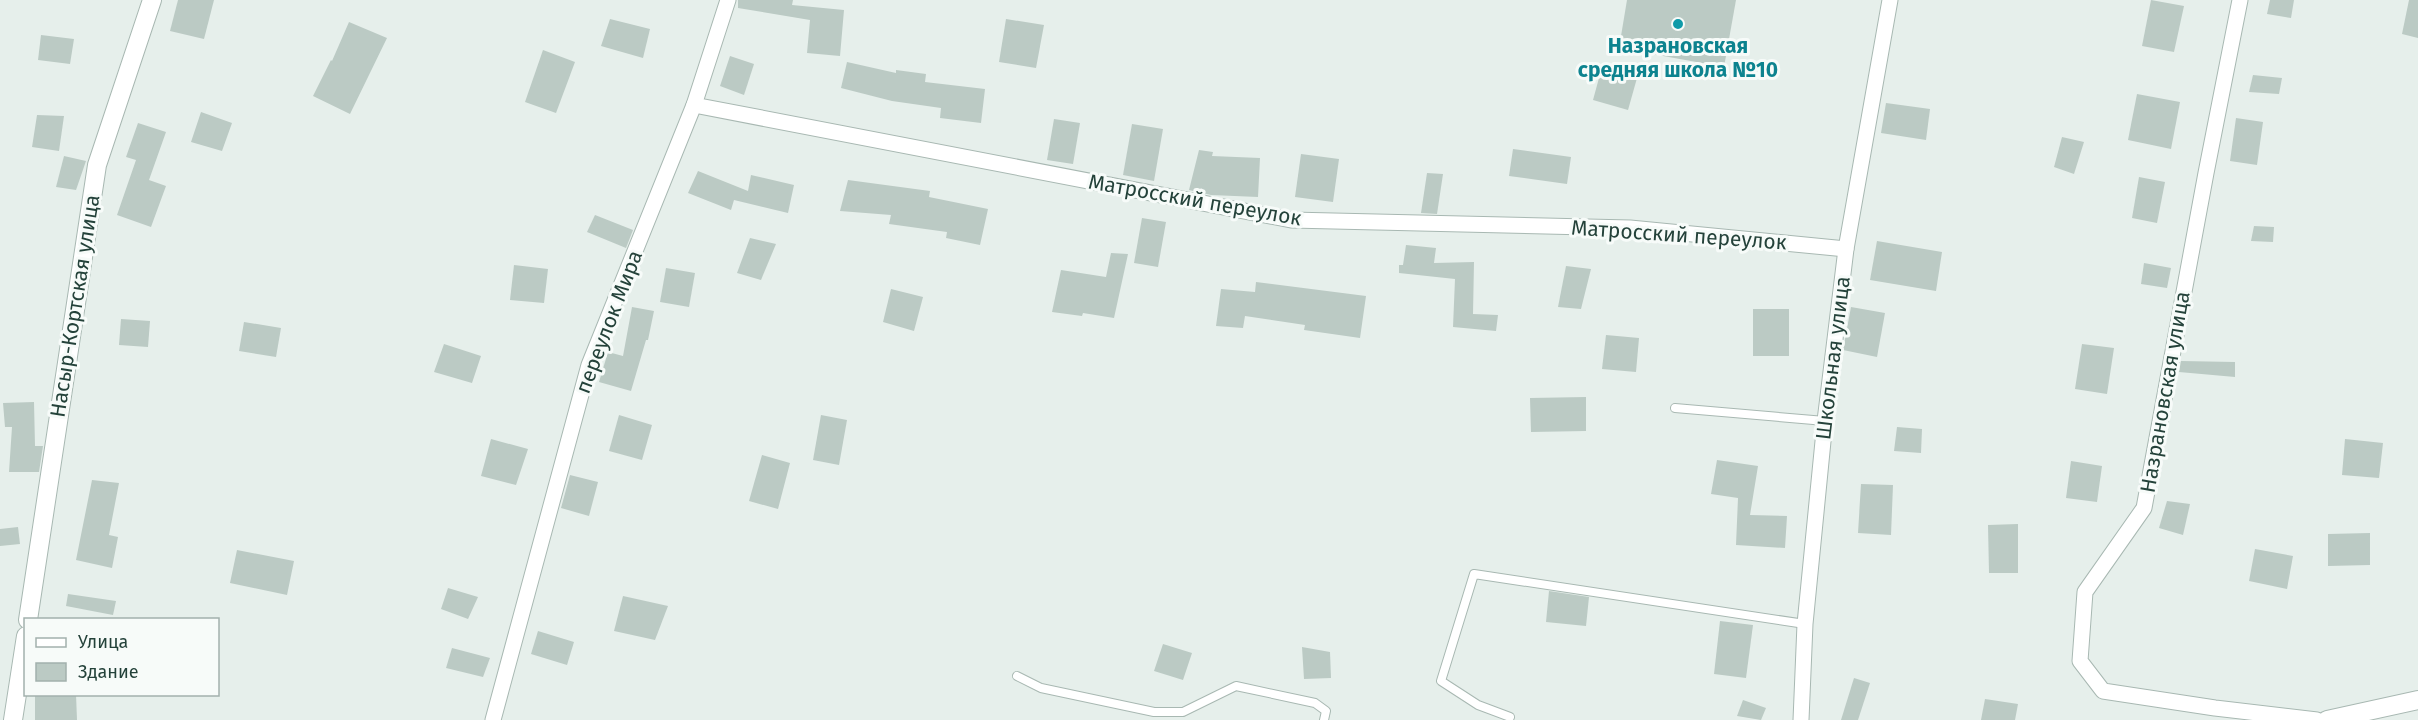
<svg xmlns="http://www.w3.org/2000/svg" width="2418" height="720" font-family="'Fira Sans',sans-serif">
<rect width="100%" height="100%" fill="#e6efeb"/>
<g fill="#bbcac4">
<path d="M178,0H214L204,39L170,31Z"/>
<path d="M738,0H793L792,5L844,10L840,56L807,53L810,20L738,8Z"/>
<path d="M1627,0H1736L1724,67L1619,48Z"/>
<path d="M2151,0L2184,6L2174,52L2142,46Z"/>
<path d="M2270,0H2294L2291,18L2267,14Z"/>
<path d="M2409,0H2418V38L2402,34Z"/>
<path d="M610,19L650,29L643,58L601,46Z"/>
<path d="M1006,19L1044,25L1036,68L999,62Z"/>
<path d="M349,22L387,38L350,114L313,96L331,60L332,61Z"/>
<path d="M41,35L74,39L70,64L38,60Z"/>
<path d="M543,50L575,62L556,113L525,102Z"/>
<path d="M730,56L754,64L744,95L720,86Z"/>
<path d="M847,62L896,73V70L926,74L925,82L985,89L981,123L940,118L941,108L892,101L841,88Z"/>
<path d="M1602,67L1637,78L1628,110L1593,100Z"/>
<path d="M2253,75L2282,78L2279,94L2249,92Z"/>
<path d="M2137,94L2180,102L2171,149L2128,140Z"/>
<path d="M1886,103L1930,109L1926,140L1881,133Z"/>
<path d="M201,112L232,123L222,151L191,142Z"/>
<path d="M37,115L64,116L59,151L32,147Z"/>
<path d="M2236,118L2263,122L2257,165L2230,161Z"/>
<path d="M1054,119L1080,123L1073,164L1047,160Z"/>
<path d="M138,123L166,132L149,180L166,186L151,227L117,215L136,160L126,157Z"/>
<path d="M1132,124L1163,129L1154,181L1123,175Z"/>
<path d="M2062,137L2084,142L2074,174L2054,167Z"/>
<path d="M1513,149L1571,157L1567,184L1509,176Z"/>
<path d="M1199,150L1213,152L1212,156L1260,158L1258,197L1211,195L1189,190Z"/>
<path d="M1301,154L1339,159L1333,202L1295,197Z"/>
<path d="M64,156L86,161L76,190L56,187Z"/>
<path d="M698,171L748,191L751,175L794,185L788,213L734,200L731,210L688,193Z"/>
<path d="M1427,173L1443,174L1437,214L1421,213Z"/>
<path d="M2139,177L2165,182L2157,223L2132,218Z"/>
<path d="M848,180L930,191L929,197L988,209L980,245L946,238L947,232L889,224L891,215L840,211Z"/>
<path d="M595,215L633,230L626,248L587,232Z"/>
<path d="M1142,218L1166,222L1158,267L1134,263Z"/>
<path d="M2254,226L2274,227L2273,242L2251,241Z"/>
<path d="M750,238L776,244L761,280L737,273Z"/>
<path d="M1877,241L1942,252L1936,291L1870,280Z"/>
<path d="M1406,245L1436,248L1434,263L1474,262L1473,314L1498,315L1496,331L1453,327L1455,279L1399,273V265H1403Z"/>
<path d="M1111,253L1128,254L1114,318L1083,313L1082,316L1052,312L1061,270L1106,277Z"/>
<path d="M2144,263L2171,268L2167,288L2141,284Z"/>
<path d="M514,265L548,269L544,303L510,300Z"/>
<path d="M1566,266L1591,269L1581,309L1558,307Z"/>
<path d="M666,268L695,273L689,307L660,302Z"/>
<path d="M1256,282L1366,296L1360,338L1304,330L1305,325L1245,316L1243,328L1216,326L1221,289L1255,292Z"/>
<path d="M891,289L923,297L914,331L883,322Z"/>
<path d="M632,307L654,311L648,340H646L631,391L599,382L608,352L623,356Z"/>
<path d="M1851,307L1885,313L1877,357L1843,350Z"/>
<rect x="1753" y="309" width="36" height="47"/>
<path d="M121,319L150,321L148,347L119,345Z"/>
<path d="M244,322L281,328L276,357L239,351Z"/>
<path d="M1606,335L1639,338L1636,372L1602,369Z"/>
<path d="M444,344L481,356L472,383L434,372Z"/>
<path d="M2082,344L2114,348L2107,394L2075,389Z"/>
<path d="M2181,361L2235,362V377L2179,372Z"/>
<path d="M1586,397V431L1531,432L1530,398Z"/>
<path d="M34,402L35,446H43L39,472H9L12,427H5L3,403Z"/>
<path d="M619,415L652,425L642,460L609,451Z"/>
<path d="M821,415L847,420L839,465L813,460Z"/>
<path d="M1897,427L1922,429L1921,453L1894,451Z"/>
<path d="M491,439L528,449L516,485L481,476Z"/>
<path d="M2345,439L2383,443L2379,478L2342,475Z"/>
<path d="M762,455L790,463L778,509L749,501Z"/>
<path d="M1717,460L1758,466L1750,515L1787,516L1785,548L1736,545L1738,498L1711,494Z"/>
<path d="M2071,461L2102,466L2097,502L2066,498Z"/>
<path d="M570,475L598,482L589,516L561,508Z"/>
<path d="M92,480L119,483L109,535L118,537L112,568L76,560Z"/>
<path d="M1861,484L1893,485L1891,535L1858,533Z"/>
<path d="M2167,501L2190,504L2183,535L2159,528Z"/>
<path d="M2018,524V573H1989L1988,525Z"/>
<path d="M18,527L20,544L0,546V529Z"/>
<path d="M2370,533V565L2328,566V534Z"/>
<path d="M2255,549L2293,556L2287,589L2249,581Z"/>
<path d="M237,550L294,561L287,595L230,583Z"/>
<path d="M448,588L478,597L468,619L441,609Z"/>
<path d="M1549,591L1589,597L1586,626L1546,622Z"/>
<path d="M68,594L116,601L113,615L66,606Z"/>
<path d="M623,596L668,606L655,640L614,631Z"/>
<path d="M1720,621L1753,625L1746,678L1714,674Z"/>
<path d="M538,631L574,642L567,665L531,654Z"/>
<path d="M1163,644L1192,653L1183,680L1154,671Z"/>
<path d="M1302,647L1330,652L1331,678L1304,679Z"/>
<path d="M452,648L490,658L483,677L446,668Z"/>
<path d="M1854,678L1870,683L1858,720H1841Z"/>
<path d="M35,694H76L77,720H35Z"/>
<path d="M1985,699L2018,704L2015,720H1981Z"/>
<path d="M1743,700L1766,708L1761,720L1737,716Z"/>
</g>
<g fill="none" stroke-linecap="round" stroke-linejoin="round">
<defs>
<g id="service">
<path d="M1675,408L1825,421"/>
<path d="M1017,676L1041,688L1154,712H1183L1236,686L1315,703L1326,711L1324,720"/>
<path d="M1510,717L1478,705L1441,681L1474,574L1805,624"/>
</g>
<g id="minor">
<path d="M2240,0L2206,173L2144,508L2085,592L2080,661L2103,691L2215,708L2317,720"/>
<path d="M694,105L1291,220L1630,228L1846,249"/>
<path d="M493,720L589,365L694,105L728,0"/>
<path d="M1801,720L1805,624L1825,421L1846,249L1890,0"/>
</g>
<g id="tertiary">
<path d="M28,620L97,165L152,0"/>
<path d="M13,720L26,636"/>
<path d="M2327,720L2418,700"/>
</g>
</defs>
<use href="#service" stroke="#a8b8b2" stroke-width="10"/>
<use href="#minor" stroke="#a8b8b2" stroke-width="17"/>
<use href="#tertiary" stroke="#a8b8b2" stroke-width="20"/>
<use href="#service" stroke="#fff" stroke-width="8"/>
<use href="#minor" stroke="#fff" stroke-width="15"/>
<use href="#tertiary" stroke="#fff" stroke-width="18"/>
</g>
<circle fill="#0f9aa8" stroke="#f7fbf9" stroke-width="2" cx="1678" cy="24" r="6"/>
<g text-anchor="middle" stroke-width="6" stroke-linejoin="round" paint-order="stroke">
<g font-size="21" font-weight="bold" fill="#0d838f" stroke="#f7fbf9">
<text x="1678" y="53">Назрановская<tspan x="1678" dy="24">средняя школа №10</tspan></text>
</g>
<g font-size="21" fill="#24423a" stroke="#f7fbf9">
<text transform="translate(1195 200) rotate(10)" y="7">Матросский переулок</text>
<text transform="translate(1679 235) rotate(4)" y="7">Матросский переулок</text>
<text transform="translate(75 306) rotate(-81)" y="7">Насыр-Кортская улица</text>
<text transform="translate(609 322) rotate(-69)" y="7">переулок Мира</text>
<text transform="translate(1833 358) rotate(-83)" y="7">Школьная улица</text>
<text transform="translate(2165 392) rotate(-80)" y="7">Назрановская улица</text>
</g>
</g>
<rect x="24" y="618" width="195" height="78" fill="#f7fbf9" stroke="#a3b1ad" stroke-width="1.5"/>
<rect x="36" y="638" width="30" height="9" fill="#ffffff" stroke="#a3b1ad" stroke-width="1.5"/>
<text x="78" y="648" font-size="18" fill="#24423a">Улица</text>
<rect x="36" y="663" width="30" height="18" fill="#bbcac4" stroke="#a3b1ad" stroke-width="1.5"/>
<text x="78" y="678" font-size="18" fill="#24423a">Здание</text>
</svg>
